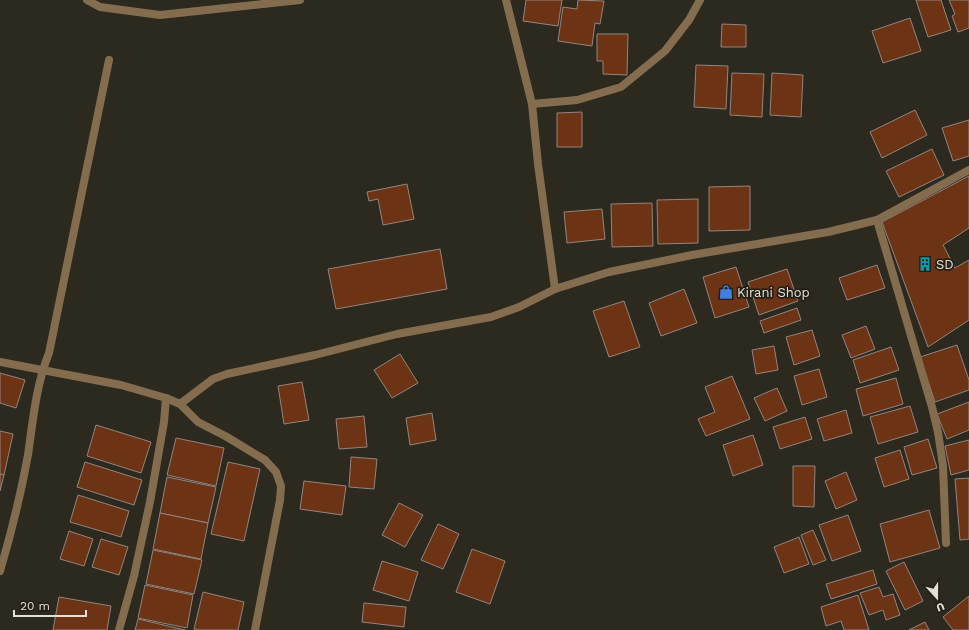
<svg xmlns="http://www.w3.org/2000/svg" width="969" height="630" font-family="'Work Sans',sans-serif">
<rect width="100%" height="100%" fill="#2c291e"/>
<g fill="#6d3315" stroke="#92857f">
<path d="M526,0H562L558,26L523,21Z"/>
<path d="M578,0L604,1L600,24L595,23L592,46L558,41L563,7L577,9Z"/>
<path d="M916,0H941L951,30L928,37Z"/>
<path d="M949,0H969V28L958,32L952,16L955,14Z"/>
<path d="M910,18L921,51L883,63L872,31Z"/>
<path d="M722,24L746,25V47H721Z"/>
<path d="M597,34H628L627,75L603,74V61H597Z"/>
<path d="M696,65L728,66L726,109L694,107Z"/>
<path d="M732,73L764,74L762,117L730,115Z"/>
<path d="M772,73L803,75L801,117L770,115Z"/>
<path d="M915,110L927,135L882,158L870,132Z"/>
<path d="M582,112V147H557V113Z"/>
<path d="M969,120V156L953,161L942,128Z"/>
<path d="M932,149L944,175L899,197L886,171Z"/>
<path d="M969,176V228L943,245L955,268L969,260V320L928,347L882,222Z"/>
<path d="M407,184L414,219L383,225L378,199L369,201L367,192Z"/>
<path d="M750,186V230L709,231V187Z"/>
<path d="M698,199V243L658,244L657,200Z"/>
<path d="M652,203L653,246L612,247L611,204Z"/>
<path d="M602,209L605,239L567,243L564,212Z"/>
<path d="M440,249L447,289L336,309L328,269Z"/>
<path d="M877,265L885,288L847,300L839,278Z"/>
<path d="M736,267L749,307L715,318L703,277Z"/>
<path d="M787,269L798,301L759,315L748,282Z"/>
<path d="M684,289L697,323L661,336L649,303Z"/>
<path d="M624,301L640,347L609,357L593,311Z"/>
<path d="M797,308L801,320L764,333L760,321Z"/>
<path d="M866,326L875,349L851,358L842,335Z"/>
<path d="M812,330L820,356L794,365L786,337Z"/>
<path d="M957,345L969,380V390L935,402L920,357Z"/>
<path d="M774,346L778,370L756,374L752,350Z"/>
<path d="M891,347L899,370L860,383L853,360Z"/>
<path d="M400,354L418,383L392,398L374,370Z"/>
<path d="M819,369L827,397L802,405L794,376Z"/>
<path d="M0,373L25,380L16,408L0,403Z"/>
<path d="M732,376L750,419L706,436L698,419L715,412L705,387Z"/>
<path d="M896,378L903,404L863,416L856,389Z"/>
<path d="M302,382L309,420L284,424L278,386Z"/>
<path d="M777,388L787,411L765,421L754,398Z"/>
<path d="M969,402V430L947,439L937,414Z"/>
<path d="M910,406L918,432L878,444L870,417Z"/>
<path d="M846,410L852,433L824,441L817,419Z"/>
<path d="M432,413L436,440L410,445L406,418Z"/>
<path d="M364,416L367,447L339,449L336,419Z"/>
<path d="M805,417L812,439L780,449L773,427Z"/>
<path d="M96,425L151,442L141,473L87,456Z"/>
<path d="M0,431L13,434L4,475L0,474Z"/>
<path d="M753,435L763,465L733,476L723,445Z"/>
<path d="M176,438L224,448L216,486L167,475Z"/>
<path d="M928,439L937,468L912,475L904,447Z"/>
<path d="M969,440V470L951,475L945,446Z"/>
<path d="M900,450L909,479L884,487L875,458Z"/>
<path d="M351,457L377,459L374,489L349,487Z"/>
<path d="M85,462L142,480L134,505L77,487Z"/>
<path d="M228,462L260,469L244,541L211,534Z"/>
<path d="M793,466H815L814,507L793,506Z"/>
<path d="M846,472L857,500L836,509L825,481Z"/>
<path d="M0,474L4,475L0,491Z"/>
<path d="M167,477L216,487L208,523L160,513Z"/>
<path d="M969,478V539L960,540L955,479Z"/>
<path d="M304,481L346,486L342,515L300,509Z"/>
<path d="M78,495L129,511L121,537L70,522Z"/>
<path d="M399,503L423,515L405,547L382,535Z"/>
<path d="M929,510L940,548L890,562L880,524Z"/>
<path d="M160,513L208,523L201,559L153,549Z"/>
<path d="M848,515L861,551L832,561L819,525Z"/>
<path d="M438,524L459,534L443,569L421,560Z"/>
<path d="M813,530L826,560L813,565L801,535Z"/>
<path d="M69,531L93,539L84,566L60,559Z"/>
<path d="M799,537L809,564L784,573L774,547Z"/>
<path d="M101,539L128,547L119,575L92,567Z"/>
<path d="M472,549L505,561L490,604L456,592Z"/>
<path d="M153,550L202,560L194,594L146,584Z"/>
<path d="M382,561L418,572L409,601L373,590Z"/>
<path d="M904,562L923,601L905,610L886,571Z"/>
<path d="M873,570L877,584L831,599L826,584Z"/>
<path d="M145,585L193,595L187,628L138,618Z"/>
<path d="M879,587L883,597L893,594L900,615L886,620L883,610L869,615L860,593Z"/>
<path d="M203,592L244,602L238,630H200L194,629Z"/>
<path d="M858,595L869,630H844L841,621L826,626L821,607Z"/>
<path d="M969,596V630H953L943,617Z"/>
<path d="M59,597L111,606L107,630H53Z"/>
<path d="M364,603L406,607L404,627L362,622Z"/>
<path d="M138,619L185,630H135Z"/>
<path d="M925,622L929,630H909Z"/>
</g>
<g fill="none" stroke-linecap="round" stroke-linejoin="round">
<path stroke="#846d4f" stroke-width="8" d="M87,0L100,7L160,15L300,0"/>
<g stroke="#846d4f" stroke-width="8">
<path d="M506,0L532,104L538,164L555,289"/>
<path d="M532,104L577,100L621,87L665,51L689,20L700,0"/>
<path d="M877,220L932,407L938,432L943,466L946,543"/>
<path d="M0,362L121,385L166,398L180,404L198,422L227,437L265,460L276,472L281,486L280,500L255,630"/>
<path d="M180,404L213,379L227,374L315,355L397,334L491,317L519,307L555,289L609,272L692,255L828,232L877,220L969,170"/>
<path d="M0,571C11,534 21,493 28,455C33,420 36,385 49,353L109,60"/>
<path d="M119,630L134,576L150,502L164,422L166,398"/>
</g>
</g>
<defs>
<symbol id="building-bare" viewBox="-9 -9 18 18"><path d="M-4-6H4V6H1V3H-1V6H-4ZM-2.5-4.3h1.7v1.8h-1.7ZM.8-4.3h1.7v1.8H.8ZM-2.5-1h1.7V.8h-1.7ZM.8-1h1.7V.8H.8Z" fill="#0f9aa8" stroke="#231f15" stroke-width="2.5" paint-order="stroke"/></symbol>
<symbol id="shop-bare" viewBox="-9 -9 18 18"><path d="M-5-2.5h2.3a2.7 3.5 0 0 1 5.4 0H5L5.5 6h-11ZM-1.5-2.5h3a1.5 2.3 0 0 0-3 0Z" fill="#3f7fe0" stroke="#231f15" stroke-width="2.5" paint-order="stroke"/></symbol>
</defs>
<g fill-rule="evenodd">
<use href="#building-bare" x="915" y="254" width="20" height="20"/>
<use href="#shop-bare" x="716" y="282" width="20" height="20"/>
</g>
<g text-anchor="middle" stroke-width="3.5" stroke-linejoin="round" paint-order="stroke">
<g font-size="13" fill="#e1dfd8" stroke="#231f15" text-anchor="start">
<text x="936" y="269">SD</text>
<text x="737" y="297">Kirani Shop</text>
</g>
</g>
<g transform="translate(937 598) rotate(159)" stroke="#231f15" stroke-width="3" paint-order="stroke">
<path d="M0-3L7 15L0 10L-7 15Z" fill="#e1dfd8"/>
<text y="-6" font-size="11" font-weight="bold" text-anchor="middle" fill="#e1dfd8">U</text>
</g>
<path d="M14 610v6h72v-6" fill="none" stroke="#e1dfd8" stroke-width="2"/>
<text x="20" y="610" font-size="12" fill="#e1dfd8" stroke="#231f15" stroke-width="3" paint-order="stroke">20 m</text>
</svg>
